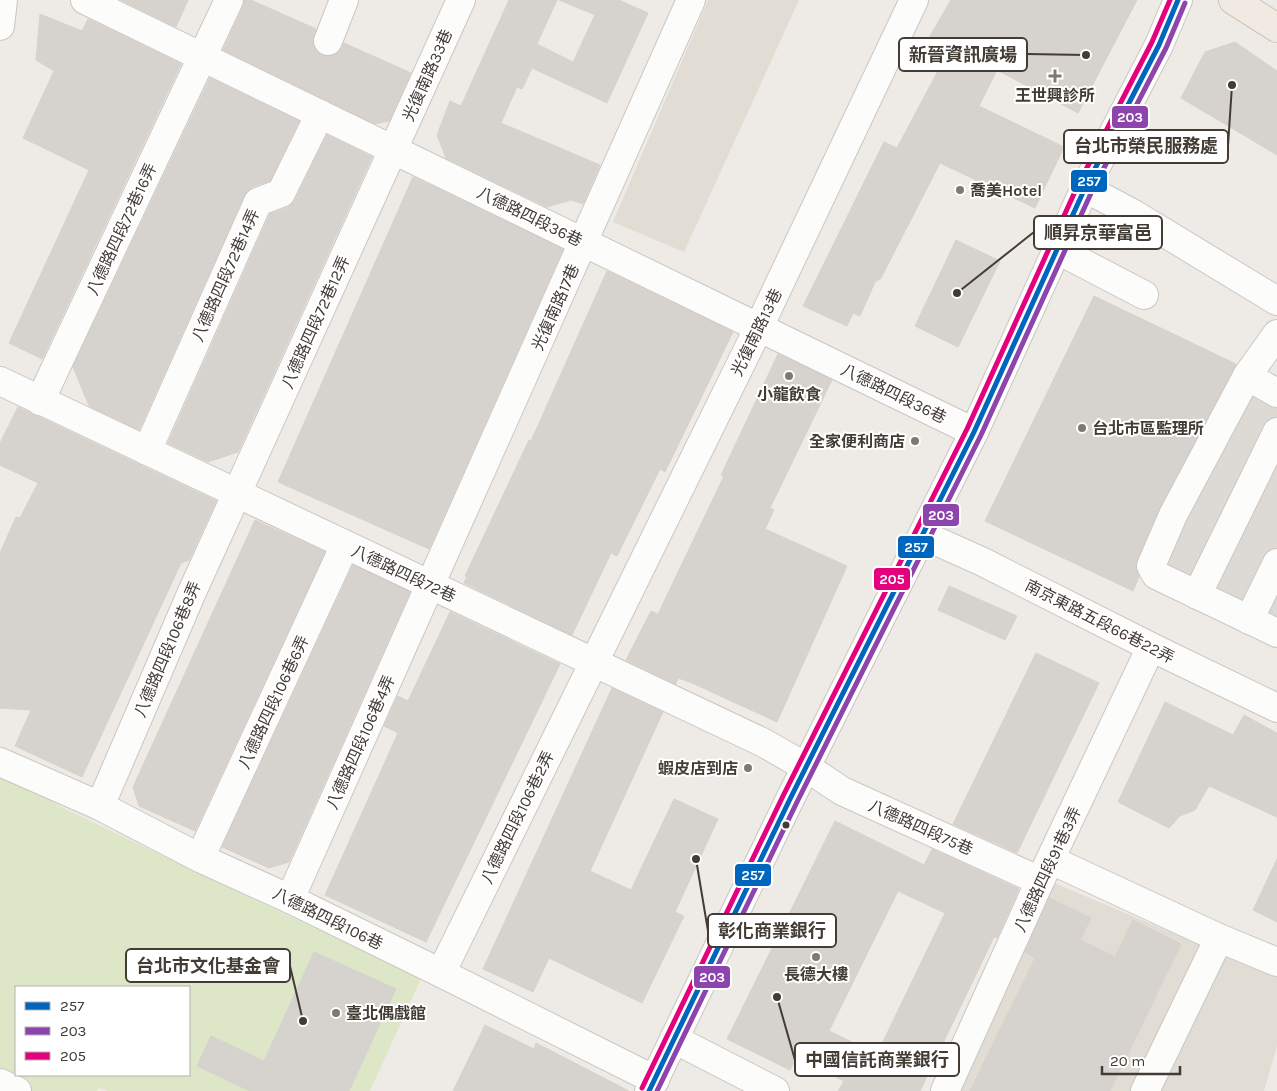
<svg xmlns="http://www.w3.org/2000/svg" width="1277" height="1091" font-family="Karla,'Noto Sans TC',sans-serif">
<rect width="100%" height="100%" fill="#eeebe6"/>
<g fill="#e1dcd4">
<path d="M708,0H799L684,252L613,222Z"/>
<path d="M1052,882L1277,977V1046L1264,1091H956Z"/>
</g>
<path fill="#dde7c7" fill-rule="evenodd" d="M0,771L61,807L421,979L370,1091H108L99,1088L97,1091H0ZM16,987H189V1075H16Z"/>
<path fill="#dddad6" d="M1247,364L1277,381V642L1142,570Z"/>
<g fill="#d6d2cd" stroke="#d6d2cc" fill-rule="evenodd">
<path d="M121,0H188L176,27Z"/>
<path d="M244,0H251L316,29L313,44L316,51L322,55L330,56L337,53L344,43L411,73L389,121L375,124L223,50L243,7Z"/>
<path d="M509,0H557L537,44L573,62L595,15L559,0H619L648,13L607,103L532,68L522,89L517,87L501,123L600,165L583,204L571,200L547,207L446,158L437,135L450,101L461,106Z"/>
<path d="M951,0H1137L1078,113L997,70L979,106L1064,147L1035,208L940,163L881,278L875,282L860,316L853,313L847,326L803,306L884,142L897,148L941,65L920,53Z"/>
<path d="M40,14L82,31L88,19L181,64L42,359L9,343L89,170L23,138L54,71L36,60Z"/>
<path d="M1235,42L1277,71V155L1181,98L1205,52Z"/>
<path d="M210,78L299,121L270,181L252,187L244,196L139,430L89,406L73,367Z"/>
<path d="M327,135L372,157L238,452L208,462L168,443L270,214L287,208L295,200Z"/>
<path d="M413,177L563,249L429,549L278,482Z"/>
<path d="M956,240L1000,261L958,347L915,326Z"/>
<path d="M607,271L733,332L665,472L660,469L617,556L611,553L572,635L464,583L467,577L465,576L529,440L531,441Z"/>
<path d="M1094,296L1236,364L1159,509L1137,560L1135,567L1139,577L1133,591L985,521Z"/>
<path d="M778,354L832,380L770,508L774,510L765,529L847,566L777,722L692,683L678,678L676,684L626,660L651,611L658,614L724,476L721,475Z"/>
<path d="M18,407L216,501L189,560L181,563L82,777L15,746L31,710L0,708V553L16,517L20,518L38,483L0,465V443Z"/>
<path d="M255,520L325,552L195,831L139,806L133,787Z"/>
<path d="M353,565L410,592L289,862L269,868L222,847Z"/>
<path d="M949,586L1017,616L1005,640L938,610Z"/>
<path d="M450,612L560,664L426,942L325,895L398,733L384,726L398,696L408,701Z"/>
<path d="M1036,653L1099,683L1017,853L953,824Z"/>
<path d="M612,688L663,712L590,871L631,890L674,799L718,819L675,912L684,916L642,1003L549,958L533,992L483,969Z"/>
<path d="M1165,702L1233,735L1244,715L1277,733V817L1209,786L1195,810L1180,816L1169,828L1118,802Z"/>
<path d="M835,821L924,865L932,849L1019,889L997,938L994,937L920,1091H838L844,1081L796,1058L790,1070L727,1039ZM898,891L945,913L877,1054L829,1031Z"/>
<path d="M1277,859V922L1253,910Z"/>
<path d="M1049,898L1091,918L1080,940L1115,957L1133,920L1181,944L1110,1091H970L1035,958L1025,952Z"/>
<path d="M314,952L396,989L349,1091H250L197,1066L211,1036L264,1061Z"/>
<path d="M485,1025L534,1049L536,1043L629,1091H453Z"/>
</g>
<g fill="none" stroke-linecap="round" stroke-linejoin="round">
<defs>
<g id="minor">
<path d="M85,0L974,432"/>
<path d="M0,26L3,0"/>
<path d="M328,41L344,0"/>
<path d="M1085,188L1132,213L1277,301"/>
<path d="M1056,249L1144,295"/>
<path d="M1277,334L1247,376L1173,515L1151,566L1156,575L1277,633"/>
<path d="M1247,376L1277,393"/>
<path d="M0,381L762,742L806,767L842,791L1040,881"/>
<path d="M40,401L229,0"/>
<path d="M147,451L258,202L281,193L320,114"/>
<path d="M923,535L983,562L1151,647L1277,708"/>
<path d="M1197,595L1277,432"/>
<path d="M1249,620L1277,563"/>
<path d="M0,762L100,806L200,858L290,899L441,973L655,1080"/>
<path d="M100,806L192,592L461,0"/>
<path d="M200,858L345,545"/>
<path d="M1051,860L1219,938L1277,962"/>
<path d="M290,899L691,0"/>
<path d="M441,973L759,327L914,0"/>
<path d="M674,1039L775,1091"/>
<path d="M0,1083L17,1091"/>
<path d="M649,1091L790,799L974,432L1085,188L1159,45L1178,0"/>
<path d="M945,1091L1040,881L1151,647"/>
<path d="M1145,1091L1219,938"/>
</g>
<path id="major" d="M1233,0L1277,28"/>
</defs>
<use href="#minor" stroke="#cac7c2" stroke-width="30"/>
<use href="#major" stroke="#cfc5b4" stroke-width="30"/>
<use href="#minor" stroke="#fcfcfb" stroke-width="28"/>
<use href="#major" stroke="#f0eae2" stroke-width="28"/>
<defs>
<path id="bus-1" d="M649,1091L790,799L974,432L1085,188L1159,45L1178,0"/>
<path id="bus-2" d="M657,1091L797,802L981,435L1092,191L1166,48L1185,3"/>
<path id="bus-3" d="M642,1088L783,796L967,429L1078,185L1152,42L1170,0"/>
</defs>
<use href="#bus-1" stroke="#fff" stroke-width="9"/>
<use href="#bus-2" stroke="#fff" stroke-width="9"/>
<use href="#bus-3" stroke="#fff" stroke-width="9"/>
<use href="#bus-1" stroke="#0065bd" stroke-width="5"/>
<use href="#bus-2" stroke="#8e44ad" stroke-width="5"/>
<use href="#bus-3" stroke="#e5007d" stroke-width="5"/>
</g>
<g fill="#7e7972" stroke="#fff" stroke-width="2">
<path d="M1052.5 68.5h5v5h5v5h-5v5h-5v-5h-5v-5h5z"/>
<circle cx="960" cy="190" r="5"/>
<circle cx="789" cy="376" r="5"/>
<circle cx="1082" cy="428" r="5"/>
<circle cx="915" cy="441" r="5"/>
<circle cx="748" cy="768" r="5"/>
<circle cx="816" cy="957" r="5"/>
<circle cx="336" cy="1013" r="5"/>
</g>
<circle fill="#423c34" stroke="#fff" stroke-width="2" cx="786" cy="825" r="4.5"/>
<g text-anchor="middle" stroke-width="4" stroke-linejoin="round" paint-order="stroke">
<g font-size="16" fill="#423c34" stroke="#fff">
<text transform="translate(427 75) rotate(-66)" y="6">光復南路33巷</text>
<text transform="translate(530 216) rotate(26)" y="6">八德路四段36巷</text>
<text transform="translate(121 229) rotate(-65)" y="6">八德路四段72巷16弄</text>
<text transform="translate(225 275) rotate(-66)" y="6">八德路四段72巷14弄</text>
<text transform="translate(555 307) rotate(-66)" y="6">光復南路17巷</text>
<text transform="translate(315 322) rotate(-66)" y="6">八德路四段72巷12弄</text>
<text transform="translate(756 332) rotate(-64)" y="6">光復南路13巷</text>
<text transform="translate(894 393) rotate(26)" y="6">八德路四段36巷</text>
<text transform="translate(404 573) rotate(25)" y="6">八德路四段72巷</text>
<text transform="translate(1100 621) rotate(27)" y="6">南京東路五段66巷22弄</text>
<text transform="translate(167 649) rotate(-67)" y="6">八德路四段106巷8弄</text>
<text transform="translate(273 702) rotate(-65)" y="6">八德路四段106巷6弄</text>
<text transform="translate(360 742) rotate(-66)" y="6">八德路四段106巷4弄</text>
<text transform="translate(517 817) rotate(-64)" y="6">八德路四段106巷2弄</text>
<text transform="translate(921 827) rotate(24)" y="6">八德路四段75巷</text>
<text transform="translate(1047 869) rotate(-65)" y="6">八德路四段91巷3弄</text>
<text transform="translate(328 918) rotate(26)" y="6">八德路四段106巷</text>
</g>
<g font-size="16" font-weight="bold" fill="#423c34" stroke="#fff">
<text x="1055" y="101">王世興診所</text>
<text x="970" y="196" text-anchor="start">喬美Hotel</text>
<text x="789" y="400">小龍飲食</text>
<text x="1092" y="434" text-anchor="start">台北市區監理所</text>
<text x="905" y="447" text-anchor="end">全家便利商店</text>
<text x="738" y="774" text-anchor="end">蝦皮店到店</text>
<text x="816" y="980">長德大樓</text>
<text x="346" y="1019" text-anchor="start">臺北偶戲館</text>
</g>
</g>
<path fill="none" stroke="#423c34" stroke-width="2" d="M1086 55L1027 54M1232 85L1228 146M957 293L1034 232M696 859L708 931M303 1021L290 966M777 997L795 1060"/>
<g fill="#423c34" stroke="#fff" stroke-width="2">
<circle cx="1086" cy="55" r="5"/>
<circle cx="1232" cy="85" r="5"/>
<circle cx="957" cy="293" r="5"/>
<circle cx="696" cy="859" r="5"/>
<circle cx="303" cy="1021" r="5"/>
<circle cx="777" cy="997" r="5"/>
</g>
<g fill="#fff" stroke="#423c34" stroke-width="2">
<rect x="899" y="38" width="128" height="33" rx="5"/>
<rect x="1064" y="130" width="164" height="33" rx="5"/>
<rect x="1034" y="216" width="128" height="33" rx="5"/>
<rect x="708" y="914" width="128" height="33" rx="5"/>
<rect x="126" y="949" width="164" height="33" rx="5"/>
<rect x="795" y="1043" width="164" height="33" rx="5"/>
</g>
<g font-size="18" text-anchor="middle" font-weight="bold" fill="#423c34">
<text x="963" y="61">新晉資訊廣場</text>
<text x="1146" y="152">台北市榮民服務處</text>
<text x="1098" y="239">順昇京華富邑</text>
<text x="772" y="937">彰化商業銀行</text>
<text x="208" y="972">台北市文化基金會</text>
<text x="877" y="1066">中國信託商業銀行</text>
</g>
<g stroke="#fff" stroke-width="2">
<rect x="1111" y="105" width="38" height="24" rx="5" fill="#8e44ad"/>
<rect x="1070" y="169" width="38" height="24" rx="5" fill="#0065bd"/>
<rect x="922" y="503" width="38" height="24" rx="5" fill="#8e44ad"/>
<rect x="897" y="535" width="38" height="24" rx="5" fill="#0065bd"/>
<rect x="873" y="567" width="38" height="24" rx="5" fill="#e5007d"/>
<rect x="734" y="863" width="38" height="24" rx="5" fill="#0065bd"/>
<rect x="693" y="965" width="38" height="24" rx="5" fill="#8e44ad"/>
</g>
<g font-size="14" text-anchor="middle" font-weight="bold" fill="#fff">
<text x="1130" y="122">203</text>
<text x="1089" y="186">257</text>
<text x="941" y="520">203</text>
<text x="916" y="552">257</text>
<text x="892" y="584">205</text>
<text x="753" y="880">257</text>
<text x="712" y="982">203</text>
</g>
<rect x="15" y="986" width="175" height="90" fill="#ffffff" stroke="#b3b1ae"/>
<rect x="25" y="1002" width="25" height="8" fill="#0065bd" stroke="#b3b1ae"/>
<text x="60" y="1011" font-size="15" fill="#423c34">257</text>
<rect x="25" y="1027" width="25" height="8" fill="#8e44ad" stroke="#b3b1ae"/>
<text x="60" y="1036" font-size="15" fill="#423c34">203</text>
<rect x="25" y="1052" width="25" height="8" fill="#e5007d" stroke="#b3b1ae"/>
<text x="60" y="1061" font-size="15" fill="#423c34">205</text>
<path d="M1102 1066v8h78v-8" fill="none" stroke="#423c34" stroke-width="2.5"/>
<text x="1110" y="1066" font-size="15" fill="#423c34" stroke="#ffffff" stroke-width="4" paint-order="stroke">20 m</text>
</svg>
